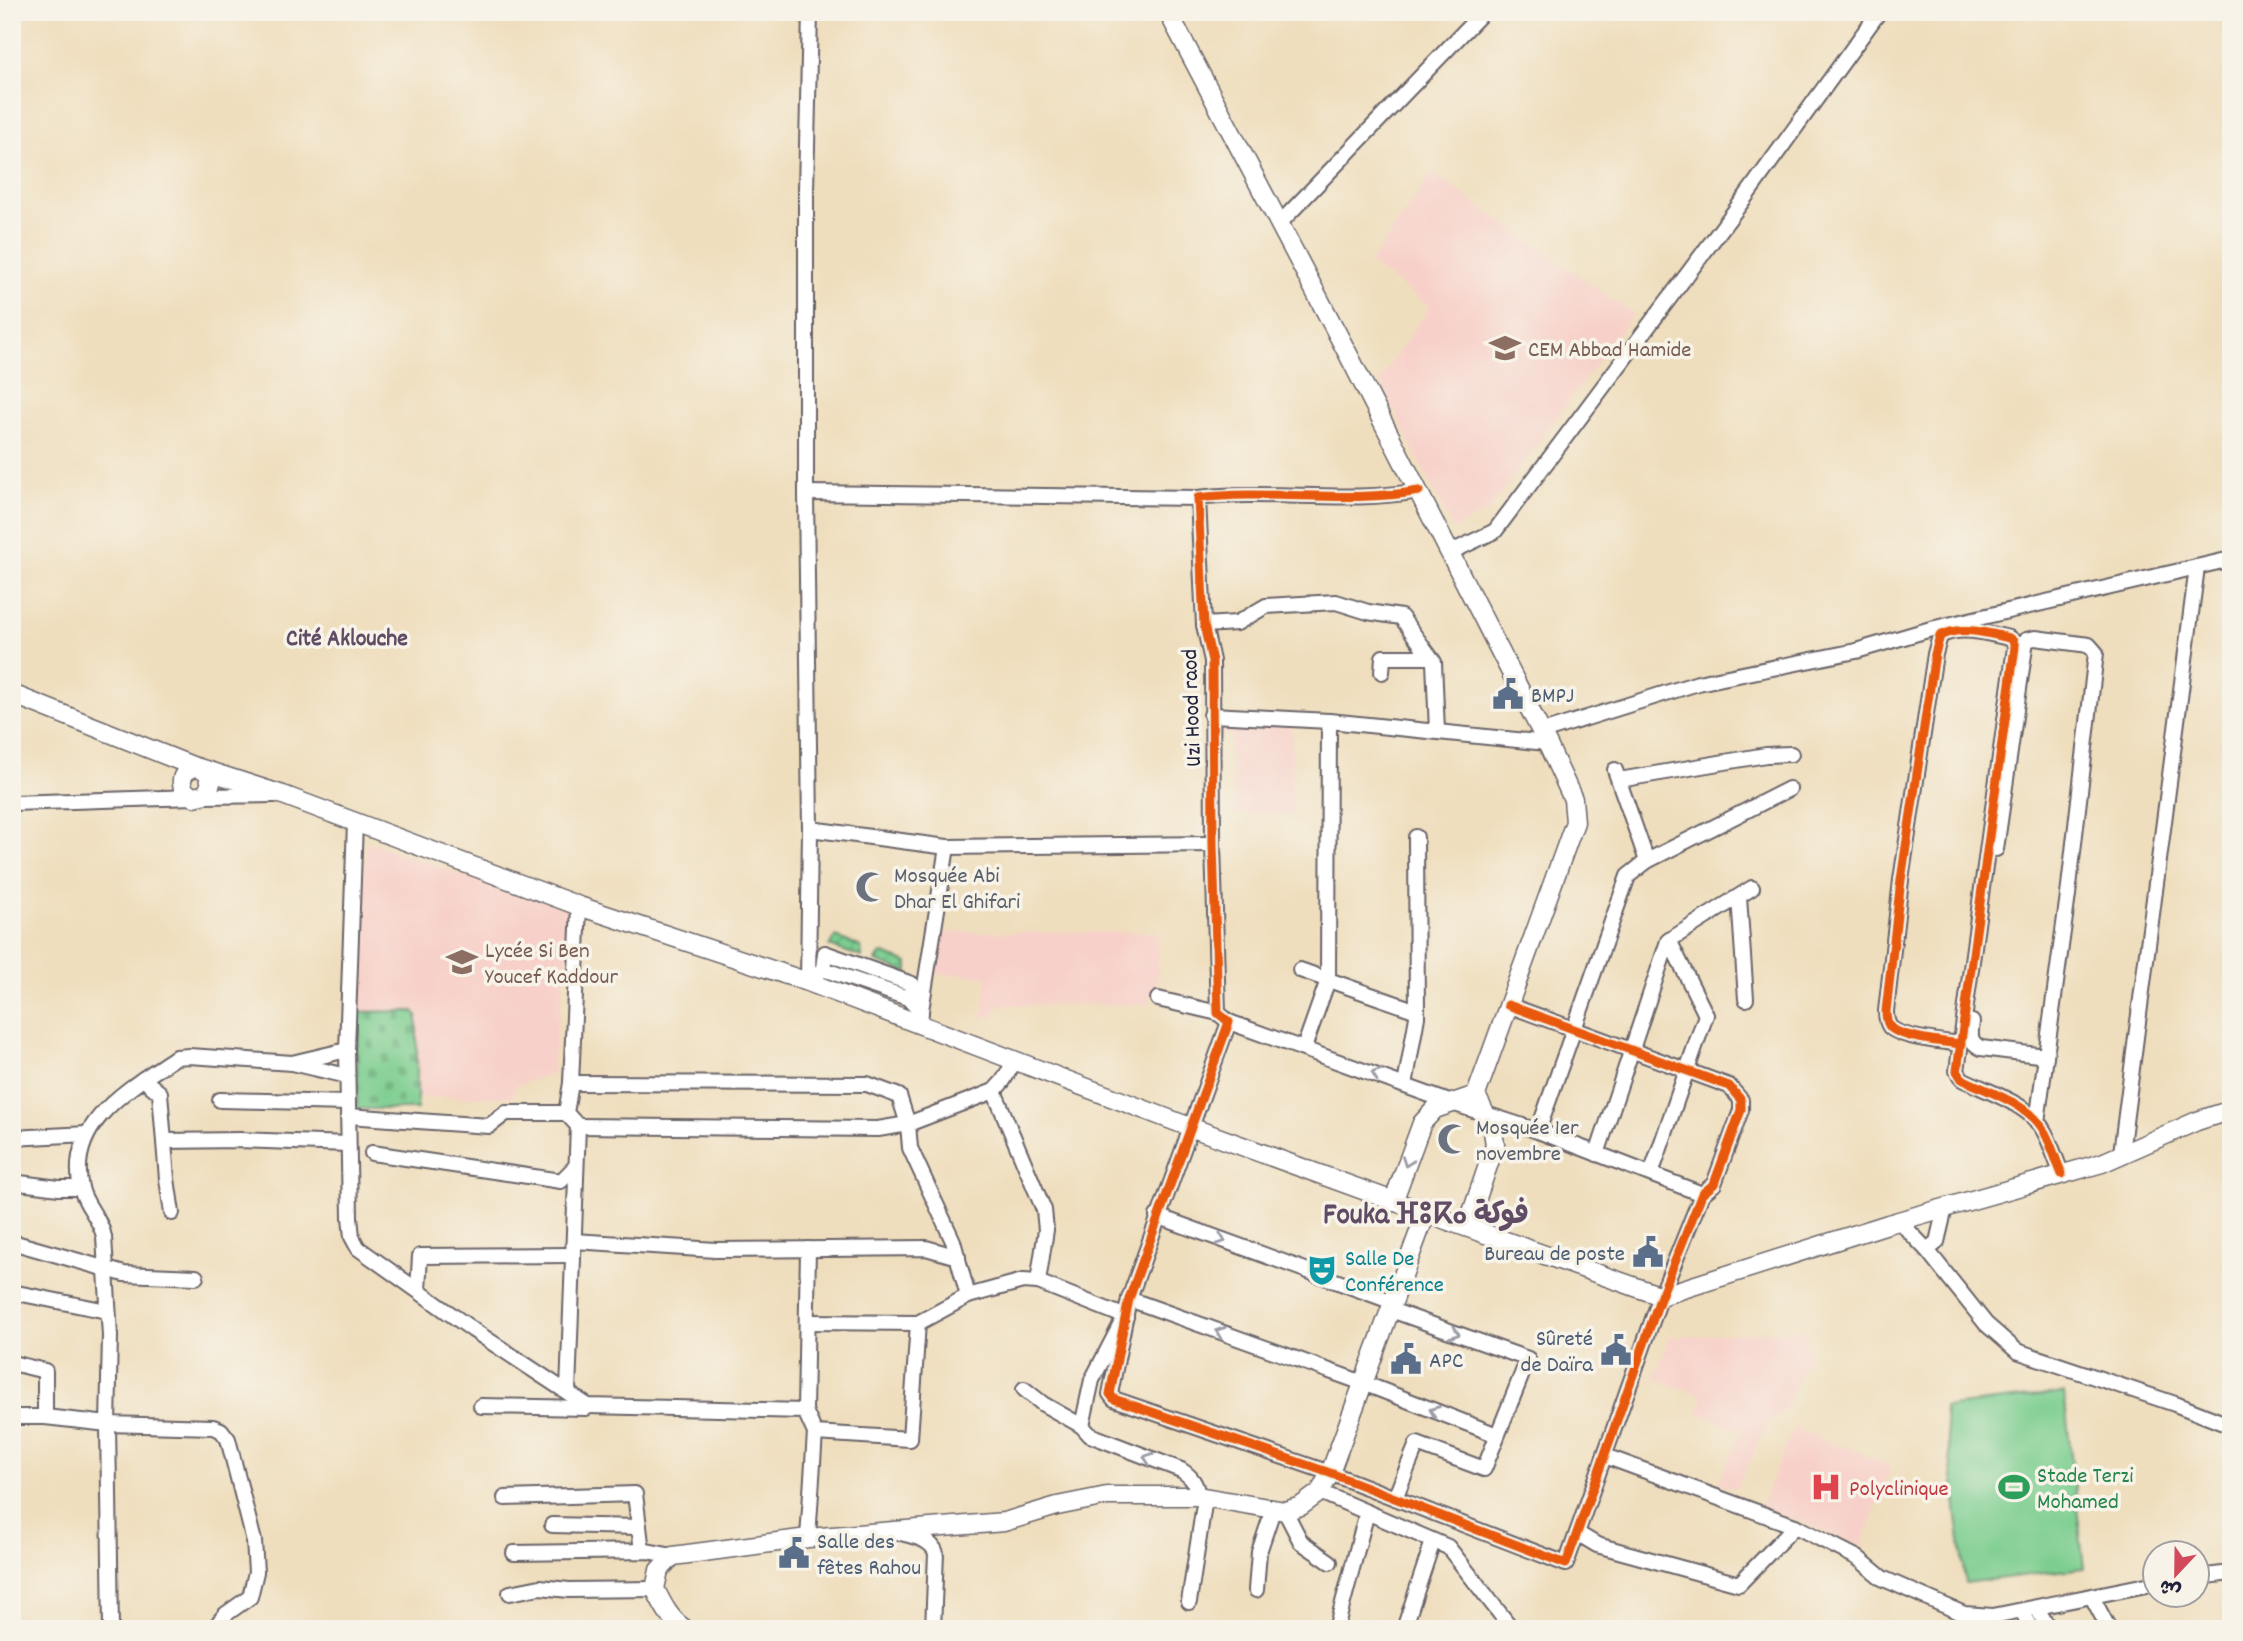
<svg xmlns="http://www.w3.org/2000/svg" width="2243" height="1641" font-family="Dekko,'Playpen Sans Arabic','Noto Sans Tifinagh',sans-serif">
<defs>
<pattern id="cemetery-stones" width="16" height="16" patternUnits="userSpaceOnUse" patternTransform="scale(1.75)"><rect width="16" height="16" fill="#7bcd8f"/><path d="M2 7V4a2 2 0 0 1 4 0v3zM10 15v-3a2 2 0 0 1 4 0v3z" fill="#6ab07c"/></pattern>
<pattern id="garden-furrows" width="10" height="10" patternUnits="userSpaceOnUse" patternTransform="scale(1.75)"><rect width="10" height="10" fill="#7bcd8f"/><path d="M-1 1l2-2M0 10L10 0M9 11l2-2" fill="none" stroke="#6ab07c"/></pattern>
</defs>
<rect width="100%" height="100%" fill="#f7f3e8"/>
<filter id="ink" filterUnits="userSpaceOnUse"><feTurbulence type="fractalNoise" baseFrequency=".0143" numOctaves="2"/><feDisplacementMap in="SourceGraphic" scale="14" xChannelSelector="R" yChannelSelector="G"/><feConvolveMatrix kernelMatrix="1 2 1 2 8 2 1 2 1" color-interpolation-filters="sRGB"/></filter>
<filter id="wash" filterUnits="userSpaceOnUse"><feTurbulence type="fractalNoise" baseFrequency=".00686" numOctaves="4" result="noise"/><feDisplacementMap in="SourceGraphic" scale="28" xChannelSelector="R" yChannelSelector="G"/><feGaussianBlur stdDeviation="1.57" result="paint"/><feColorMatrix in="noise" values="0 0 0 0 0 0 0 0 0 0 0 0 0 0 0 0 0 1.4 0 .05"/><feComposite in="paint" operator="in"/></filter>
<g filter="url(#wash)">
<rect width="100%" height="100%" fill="#efdebd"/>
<g fill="#f7d1c9">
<path d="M1432,173L1633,314L1487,512L1453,529L1379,381L1429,307L1370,263Z"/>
<path d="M1213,719L1292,725V815L1234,813L1230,734H1213Z"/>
<path d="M366,841L507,891L509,886L573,912L553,1062L555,1073L515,1086L513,1097H418L417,1014L414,1011L356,1012Z"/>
<path d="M945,932H1159L1157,995H1150L1149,1004L997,1005L994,1016L983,1017L987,976L933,974Z"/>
<path d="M1805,1330L1809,1355L1785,1408L1767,1425L1736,1489L1718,1483L1742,1431L1697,1412L1703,1396L1654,1378L1670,1337Z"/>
<path d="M1794,1428L1843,1448L1845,1446L1891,1467L1862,1546L1760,1507Z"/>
</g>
<path fill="url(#cemetery-stones)" stroke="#4e7865" stroke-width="2" d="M414,1011L417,1015V1109H357L356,1012Z"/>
<g fill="url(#garden-furrows)" stroke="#4e7865" stroke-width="2">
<path d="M836,937L861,947L862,957L829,946Z"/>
<path d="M881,953L908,963V973L876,961Z"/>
</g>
<path fill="#7bcd8f" stroke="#4e7865" stroke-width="2" d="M2064,1393L2084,1568L1965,1583L1944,1407Z"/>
</g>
<g filter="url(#ink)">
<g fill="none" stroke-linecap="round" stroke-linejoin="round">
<defs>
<g id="minor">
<path d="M1279,224L1483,12"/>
<path d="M1419,491C1345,504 1271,489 1198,498L1204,625L1212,661L1213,844L1218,1013L1229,1022L1129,1299L1110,1394L1114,1399L1330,1473L1566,1564L1661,1296L1702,1194L1714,1184L1741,1110V1100L1729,1086L1508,1005"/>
<path d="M806,493L1198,498"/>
<path d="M1449,553L1495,531L1746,196L1879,12"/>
<path d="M1204,625L1237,623L1266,606L1336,602L1368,612L1401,617L1434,662L1437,731"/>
<path d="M1382,672L1383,657H1430"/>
<path d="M1211,715L1329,721L1547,743"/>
<path d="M1542,732L1698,683L1856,651L1931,629L2231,559"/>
<path d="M1619,780L1766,755L1791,754"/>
<path d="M202,796L274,795"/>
<path d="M12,803L194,797"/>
<path d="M355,822L347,1050L350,1217L352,1237L358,1248L473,1330L588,1406L805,1411L815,1433L808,1538"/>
<path d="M810,829L947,847L1213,844"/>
<path d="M1996,849L2026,640L2035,638L2089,645L2096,653L2068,895L2037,1122"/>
<path d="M1647,861L1789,789"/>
<path d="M1739,897L1746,999"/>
<path d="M823,969L825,953L912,984L911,994L908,998"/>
<path d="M1300,970L1417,1011"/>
<path d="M808,982L810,829L806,493V190L810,12"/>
<path d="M808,982L823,969L908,998L921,1013"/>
<path d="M1158,999L1218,1013"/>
<path d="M1229,1022L1452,1103L1538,1131L1702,1194"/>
<path d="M1972,1022C1970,1034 1969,1042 1981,1048L2046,1056"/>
<path d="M919,1023L947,847"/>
<path d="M1961,1044C1945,1042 1901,1038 1890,1027C1887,1023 1886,1016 1886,1011L1901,880L1935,654L1940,636C1960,625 1988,633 2009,638L2013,641L2015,647L1957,1071L1962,1079C1988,1092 2031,1104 2045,1133C2052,1146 2056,1161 2062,1174"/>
<path d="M1304,1048L1328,980L1329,721"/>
<path d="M347,1076L292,1063L347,1050"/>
<path d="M143,1079L160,1093L167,1179L172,1213"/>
<path d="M571,1083L867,1084L899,1096L908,1124L910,1148L953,1241L968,1296L918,1323L910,1439L815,1433"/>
<path d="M1405,1085L1417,1017L1416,837"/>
<path d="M994,1091L1044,1210L1046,1230L1038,1282"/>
<path d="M220,1100L348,1103"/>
<path d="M348,1116L489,1126L506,1113H566"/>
<path d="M578,1126L878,1129L908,1124L994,1091L1003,1081L1014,1062"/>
<path d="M1538,1131L1628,876L1647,861L1615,770"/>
<path d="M12,1138L87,1134"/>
<path d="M164,1141L240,1140L348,1144"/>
<path d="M372,1153L561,1181L576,1166"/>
<path d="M2121,1153L2197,567"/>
<path d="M1597,1154L1668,941L1752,888"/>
<path d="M1651,1174L1706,1015L1669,940"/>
<path d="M12,1182L59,1188H81"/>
<path d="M1157,1216L1393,1302"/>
<path d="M1899,1221L1927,1250L1937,1242L1945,1208"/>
<path d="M574,1241L716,1250L926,1248L958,1257"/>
<path d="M12,1242L124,1274L196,1277"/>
<path d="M1927,1250L1986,1324L2017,1351L2175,1404L2231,1426"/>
<path d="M418,1290L420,1256L573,1255"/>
<path d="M12,1292L107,1311"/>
<path d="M968,1296L1023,1281L1038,1282L1126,1317"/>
<path d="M1129,1299L1363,1383L1497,1435"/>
<path d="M1391,1310L1528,1359L1484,1469L1417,1444L1395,1498"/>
<path d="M807,1322L918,1323"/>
<path d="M1120,1326L1092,1380L1082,1426L1090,1435L1181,1470C1192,1477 1196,1483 1198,1496"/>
<path d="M12,1363L45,1371V1417"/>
<path d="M1024,1389L1043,1404L1082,1426"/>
<path d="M568,1391L578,1126L566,1113L571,1083L579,906"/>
<path d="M481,1406L586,1408L588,1406"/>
<path d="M805,1411L808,1249"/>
<path d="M12,1417H45L108,1424L111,1629"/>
<path d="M1605,1456L1795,1526L1858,1558L1882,1578L1964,1614L1993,1616L2156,1583"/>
<path d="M1320,1492L1448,1547L1512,1629"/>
<path d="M505,1498L635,1494L642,1551"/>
<path d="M1285,1511L1301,1542L1330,1562"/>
<path d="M552,1525L639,1527"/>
<path d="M898,1532C913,1537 931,1538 936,1553L933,1629"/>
<path d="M1577,1533L1597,1545L1739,1584L1795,1526"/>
<path d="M514,1553L647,1551L673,1556"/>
<path d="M2198,1577L2231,1573"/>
<path d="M1256,1590L1259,1552L1273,1510"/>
<path d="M510,1593L540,1587L569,1590L655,1589"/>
<path d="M2092,1597L2109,1629"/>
<path d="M1189,1602L1205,1498"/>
<path d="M2037,1608L2049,1629"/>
<path d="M2022,1611L2032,1629"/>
<path d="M219,1629V1622L226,1614L250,1597L256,1572L254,1541L228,1439L221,1430L213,1427L108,1424L110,1336L104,1237C101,1219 85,1206 81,1188C66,1123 130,1088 176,1057L189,1056L292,1063"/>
<path d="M1336,1629L1367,1512"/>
<path d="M1404,1629L1433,1541"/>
</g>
<g id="major">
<path d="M1168,12L1348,354L1547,743L1573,799L1575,822L1476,1095L1493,1130L1495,1145L1467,1227"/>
<path d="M12,694L195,767"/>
<path d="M207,772L211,783L206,794L194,797C177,790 178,771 196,767L283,795L579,906L808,982L1190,1127L1426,1213L1661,1296L1888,1224L2102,1163L2197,1121L2231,1110"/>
<path d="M1393,1202L1422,1123L1435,1109L1476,1095"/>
<path d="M685,1629C670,1620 662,1603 655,1589L659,1570L673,1556L808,1538L1004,1522L1057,1506L1107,1496H1198L1285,1511L1301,1506L1320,1492L1330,1473L1426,1213"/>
</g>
</defs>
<use href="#minor" stroke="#6a6468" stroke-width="18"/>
<use href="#major" stroke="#6a6468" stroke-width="21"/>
<use href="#minor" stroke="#fff" stroke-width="14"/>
<use href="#major" stroke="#fff" stroke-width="18"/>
<defs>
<g id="cycleway">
<path d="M1419,491C1345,504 1271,489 1198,498L1204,625L1212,661L1213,844L1218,1013L1229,1022L1129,1299L1110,1394L1114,1399L1330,1473L1566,1564L1661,1296L1702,1194L1714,1184L1741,1110V1100L1729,1086L1508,1005"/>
<path d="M1961,1044C1945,1042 1901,1038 1890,1027C1887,1023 1886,1016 1886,1011L1901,880L1935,654L1940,636C1960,625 1988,633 2009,638L2013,641L2015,647L1957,1071L1962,1079C1988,1092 2031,1104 2045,1133C2052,1146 2056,1161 2062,1174"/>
</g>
</defs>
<use href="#cycleway" stroke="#f7f3e8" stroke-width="13"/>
<use href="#cycleway" stroke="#e8590c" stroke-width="9"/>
</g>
<defs><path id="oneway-chevron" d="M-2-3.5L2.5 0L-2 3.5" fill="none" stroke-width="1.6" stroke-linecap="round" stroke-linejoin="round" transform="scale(1.75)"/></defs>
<g stroke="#9c9ca7">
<use href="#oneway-chevron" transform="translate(1376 1074) rotate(-160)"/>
<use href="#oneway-chevron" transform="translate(1407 1162) rotate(110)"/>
<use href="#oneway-chevron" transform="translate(1221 1240) rotate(20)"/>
<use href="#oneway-chevron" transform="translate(1220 1332) rotate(-160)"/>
<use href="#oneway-chevron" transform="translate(1455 1333) rotate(20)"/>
<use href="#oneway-chevron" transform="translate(1434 1411) rotate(-159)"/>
<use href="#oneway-chevron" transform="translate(1148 1458) rotate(-160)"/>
</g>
</g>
<defs>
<symbol id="school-bare" viewBox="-9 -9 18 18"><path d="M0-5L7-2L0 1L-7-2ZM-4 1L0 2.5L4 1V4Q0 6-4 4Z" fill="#8d6e63" stroke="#f7f3e8" stroke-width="2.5" paint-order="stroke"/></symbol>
<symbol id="civic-bare" viewBox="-9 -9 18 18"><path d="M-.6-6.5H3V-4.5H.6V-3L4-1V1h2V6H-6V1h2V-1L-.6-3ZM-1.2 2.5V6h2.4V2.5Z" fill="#5c6f8a" stroke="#f7f3e8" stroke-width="2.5" paint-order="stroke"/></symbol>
<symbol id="mosque-bare" viewBox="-9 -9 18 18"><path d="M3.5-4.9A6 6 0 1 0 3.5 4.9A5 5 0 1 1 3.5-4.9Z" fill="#6b7280" stroke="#f7f3e8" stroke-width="2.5" paint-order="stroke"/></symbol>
<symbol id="theatre-bare" viewBox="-9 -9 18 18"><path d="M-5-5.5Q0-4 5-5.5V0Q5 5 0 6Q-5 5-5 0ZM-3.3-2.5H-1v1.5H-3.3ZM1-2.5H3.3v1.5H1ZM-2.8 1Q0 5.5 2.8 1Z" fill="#0f9aa8" stroke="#f7f3e8" stroke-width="2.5" paint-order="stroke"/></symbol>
<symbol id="hospital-bare" viewBox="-9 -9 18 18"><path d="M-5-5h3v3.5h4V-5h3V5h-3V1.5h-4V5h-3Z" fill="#e0444e" stroke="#f7f3e8" stroke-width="2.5" paint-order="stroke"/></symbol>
<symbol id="stadium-bare" viewBox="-9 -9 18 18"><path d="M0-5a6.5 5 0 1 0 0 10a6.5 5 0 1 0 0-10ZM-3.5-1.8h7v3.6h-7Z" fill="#2e9e5b" stroke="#f7f3e8" stroke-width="2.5" paint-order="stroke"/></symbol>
</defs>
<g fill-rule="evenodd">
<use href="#school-bare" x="1483" y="326" width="44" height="44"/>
<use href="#civic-bare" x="1486" y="672" width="44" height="44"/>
<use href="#mosque-bare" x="849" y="865" width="44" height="44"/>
<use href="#school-bare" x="440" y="940" width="44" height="44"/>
<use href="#mosque-bare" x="1431" y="1117" width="44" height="44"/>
<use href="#civic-bare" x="1626" y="1230" width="44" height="44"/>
<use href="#theatre-bare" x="1300" y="1248" width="44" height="44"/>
<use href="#civic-bare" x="1594" y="1328" width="44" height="44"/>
<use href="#civic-bare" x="1384" y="1337" width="44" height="44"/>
<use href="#hospital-bare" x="1804" y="1465" width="44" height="44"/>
<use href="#stadium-bare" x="1992" y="1465" width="44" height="44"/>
<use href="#civic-bare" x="772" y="1531" width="44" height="44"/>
</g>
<g text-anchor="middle" stroke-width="7" stroke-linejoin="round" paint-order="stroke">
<g font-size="23" fill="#785e54" stroke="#f7f3e8" text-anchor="start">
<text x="1528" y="356">CEM Abbad Hamide</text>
<text x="485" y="957">Lycée Si Ben<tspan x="485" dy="26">Youcef Kaddour</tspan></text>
</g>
<g font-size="23" fill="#4e5e75" stroke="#f7f3e8" text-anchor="start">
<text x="1531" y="702">BMPJ</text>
<text x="1625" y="1260" text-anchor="end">Bureau de poste</text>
<text x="1593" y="1345" text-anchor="end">Sûreté<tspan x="1593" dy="26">de Daïra</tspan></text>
<text x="1429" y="1367">APC</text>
<text x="817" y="1548">Salle des<tspan x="817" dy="26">fêtes Rahou</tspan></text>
</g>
<g font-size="23" fill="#22223b" stroke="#f7f3e8">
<text transform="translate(1190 708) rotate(-92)" y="8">Uzi Hood raod</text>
</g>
<g font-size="23" fill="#5b616d" stroke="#f7f3e8" text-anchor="start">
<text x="894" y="882">Mosquée Abi<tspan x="894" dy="26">Dhar El Ghifari</tspan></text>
<text x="1476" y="1134">Mosquée 1er<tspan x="1476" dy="26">novembre</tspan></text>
</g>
<g font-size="23" fill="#0d838f" stroke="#f7f3e8" text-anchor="start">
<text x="1345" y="1265">Salle De<tspan x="1345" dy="26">Conférence</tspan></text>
</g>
<g font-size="23" fill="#27864d" stroke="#f7f3e8" text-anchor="start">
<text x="2037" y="1482">Stade Terzi<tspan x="2037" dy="26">Mohamed</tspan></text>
</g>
<g font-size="23" fill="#be3a42" stroke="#f7f3e8" text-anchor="start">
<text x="1849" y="1495">Polyclinique</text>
</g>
<g font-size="24" font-weight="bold" fill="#614c65" stroke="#f7f3e8">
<text x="347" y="645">Cité Aklouche</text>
</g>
<g font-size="30" font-weight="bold" fill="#614c65" stroke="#f7f3e8">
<text x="1426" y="1223">Fouka ⴼⵓⴽⴰ فوكة</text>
</g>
</g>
<rect width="2243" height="1641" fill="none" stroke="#f7f3e8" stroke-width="42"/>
<g transform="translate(2176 1574) rotate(202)"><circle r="33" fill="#f7f3e8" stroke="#a29fa3" stroke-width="2"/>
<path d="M0-5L12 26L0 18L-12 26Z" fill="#d1495b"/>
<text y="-10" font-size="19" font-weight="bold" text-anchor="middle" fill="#22223b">ش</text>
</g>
</svg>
